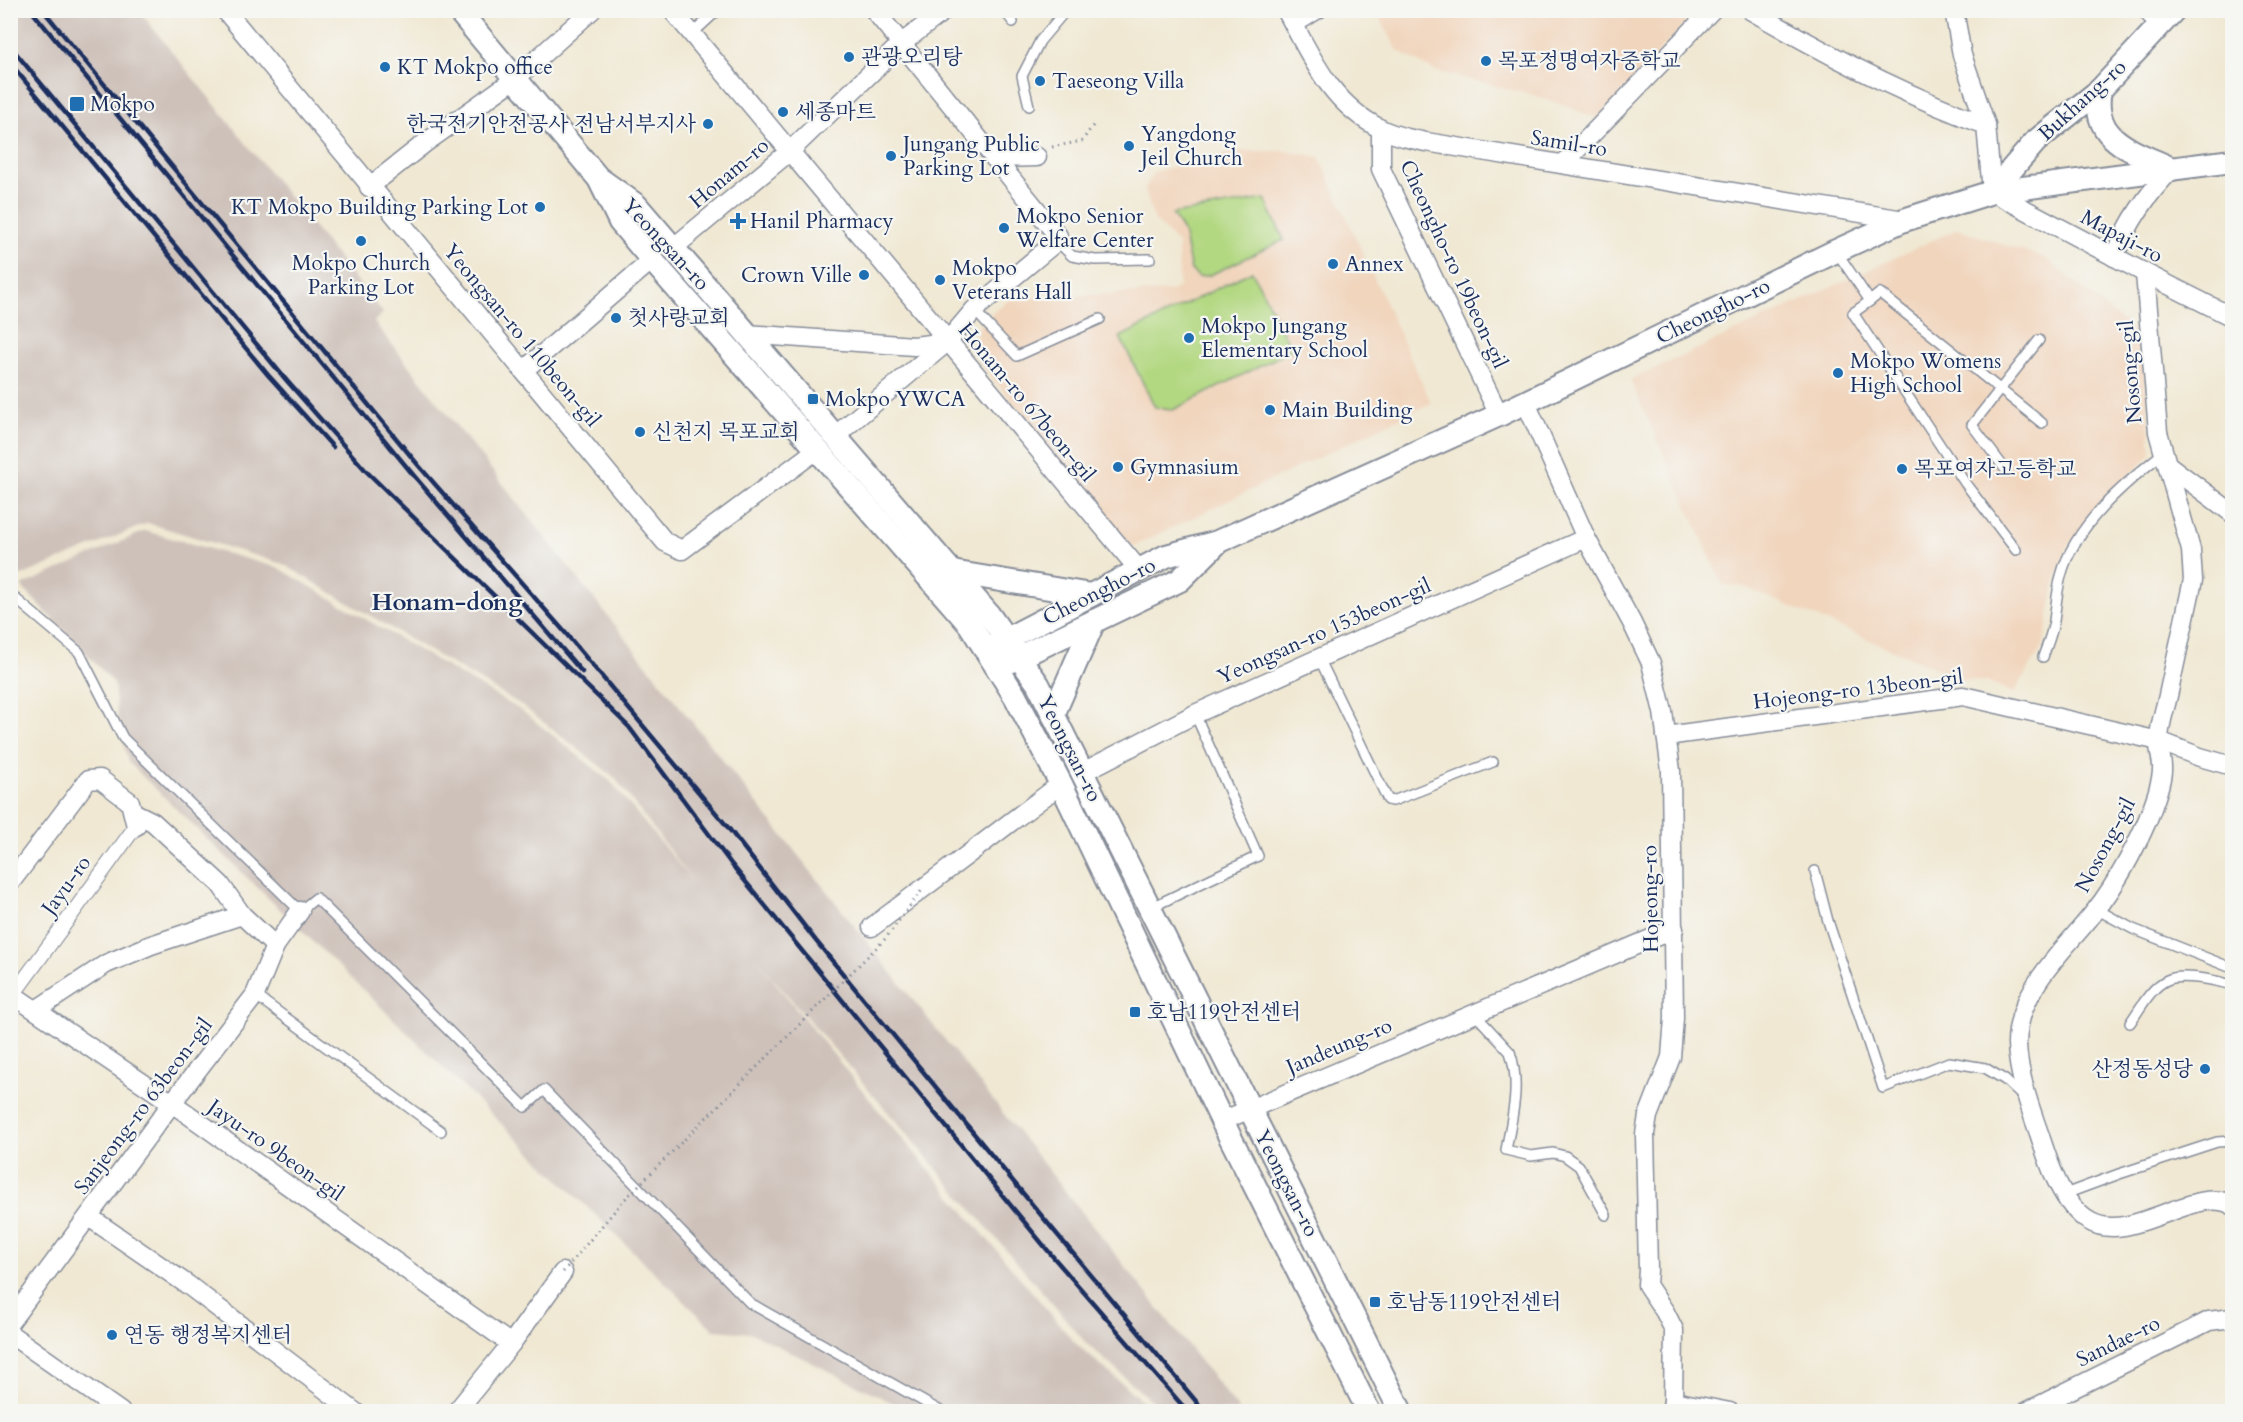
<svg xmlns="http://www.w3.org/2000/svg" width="2243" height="1422" font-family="Cardo,'Noto Serif KR',serif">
<rect width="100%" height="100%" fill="#f6f6f2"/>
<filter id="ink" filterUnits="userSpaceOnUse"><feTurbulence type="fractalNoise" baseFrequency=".0167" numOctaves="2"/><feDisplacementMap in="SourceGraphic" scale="12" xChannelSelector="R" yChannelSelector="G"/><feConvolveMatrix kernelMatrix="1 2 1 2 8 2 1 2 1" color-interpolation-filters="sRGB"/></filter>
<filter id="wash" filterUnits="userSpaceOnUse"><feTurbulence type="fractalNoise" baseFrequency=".008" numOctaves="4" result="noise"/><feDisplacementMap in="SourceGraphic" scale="24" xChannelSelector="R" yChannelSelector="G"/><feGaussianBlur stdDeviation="1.35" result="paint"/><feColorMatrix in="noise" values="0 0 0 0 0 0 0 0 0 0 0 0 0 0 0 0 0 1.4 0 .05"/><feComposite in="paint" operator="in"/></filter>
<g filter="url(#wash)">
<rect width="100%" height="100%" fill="#f0e8d3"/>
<g fill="#f1d5bd">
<path d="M1376,11H1697L1597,118L1537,96L1435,71L1398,51Z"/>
<path d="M1232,151H1282L1319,157L1431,403L1134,546L1125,541L973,354L980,323L1010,299L1172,291L1179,287L1178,243L1154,220L1145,189L1154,172L1200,161Z"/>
<path d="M1957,229L2045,258L2143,338L2151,454L2100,505L2067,548L2056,579L2043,646L2014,693L1986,681L1964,680L1742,586L1723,585L1630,380Z"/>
</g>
<path fill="#cec1ba" d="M10,11H139L383,313L374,322L1240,1411H1163L1087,1344L753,955L880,1112L1076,1344L1154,1411H909L752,1333L714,1330L128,762L117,714L114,683L21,586L145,531L279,568L522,711L610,781L695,884L614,777L521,705L283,564L148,523L16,578L11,574Z"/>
<g fill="#b3d882" stroke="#678470" stroke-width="1.5">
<path d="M1265,199L1284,240L1210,275L1199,277L1191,270L1183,231L1172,214Z"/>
<path d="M1252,271L1292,350L1173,410L1155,407L1120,337Z"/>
</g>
</g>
<g filter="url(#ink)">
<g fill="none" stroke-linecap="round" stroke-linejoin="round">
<defs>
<g id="service">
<path d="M1004,10L1013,22"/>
<path d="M2140,10L2157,28"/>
<path d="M1296,28L1325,10"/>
<path d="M692,34L718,10"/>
<path d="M1029,106L1022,76L1040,41L1066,10"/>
<path d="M1057,241L1072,256L1095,260L1150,259"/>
<path d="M1836,251L1870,301L1853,313L1965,483L2016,550"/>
<path d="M1870,301L1880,293L2042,423"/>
<path d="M974,310L1017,356L1100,319"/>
<path d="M2005,469L1972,425L2039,340"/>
<path d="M10,594L79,652L123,738L300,911L316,898L525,1107L544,1090L750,1303L942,1412"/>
<path d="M2043,657C2047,645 2052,634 2054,621C2056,606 2057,591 2061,576C2074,526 2124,484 2163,453"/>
<path d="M1319,658L1388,800L1393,801L1493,762"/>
<path d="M1815,871L1828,921L1883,1088L1949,1062L1985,1068L2005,1080L2023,1097"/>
<path d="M1150,908L1258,856L1195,714"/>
<path d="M2096,909L2133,929L2232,968"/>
<path d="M255,995L441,1131"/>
<path d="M1474,1013L1510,1052C1521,1084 1512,1118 1506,1150L1531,1156L1553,1153L1565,1156L1579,1166L1606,1215"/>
<path d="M2130,1023C2140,1009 2151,987 2167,980C2182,973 2217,981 2232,985"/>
<path d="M2065,1194L2119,1174L2217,1142L2232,1141"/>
</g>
<path id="pedestrian" d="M10,999L136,826"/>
<g id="minor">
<path d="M225,10L665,542L682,550L818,449"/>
<path d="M672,10L1139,570"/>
<path d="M1286,10C1312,58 1330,103 1381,129C1395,136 1411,139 1426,142L1904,220"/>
<path d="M1750,10C1824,53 1906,96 1986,125"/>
<path d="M1954,10L1962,55L1986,125L1992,192L2145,273L2232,317"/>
<path d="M1381,129V169L1499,415"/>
<path d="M994,158L1037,157"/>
<path d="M1563,164L1712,10"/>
<path d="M369,187L425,143L515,79L592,10"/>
<path d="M673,248L789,152L902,43L945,10"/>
<path d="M2114,257C2128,223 2146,195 2172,169"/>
<path d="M2145,273L2158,432L2191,550L2193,580C2185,617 2177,654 2169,691C2166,707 2159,724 2159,740C2158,750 2163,761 2162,771C2161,787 2153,805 2148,819C2134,851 2117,883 2096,910C2065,950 2017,989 2017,1044C2018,1074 2030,1108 2040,1136C2049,1164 2062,1205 2089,1221C2130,1246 2195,1184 2232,1205"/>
<path d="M746,334L914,346L947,342"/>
<path d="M524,370L652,260"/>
<path d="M1526,403L1586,538L1632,623L1651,663L1663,712L1671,771L1674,1018L1671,1057L1648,1116L1645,1134L1648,1270L1647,1285L1665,1312L1674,1330L1673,1401L1671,1412"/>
<path d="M835,436L947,342L974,310L1057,241L1058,236L874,10"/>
<path d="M2168,465L2232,513"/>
<path d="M1666,736L1963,696L2159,741L2200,757L2232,766"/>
<path d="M1083,772L1195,714L1586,538"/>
<path d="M133,812L153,822L220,884L242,915L275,946"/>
<path d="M10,883L88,780L100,779L130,802L136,826"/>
<path d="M872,927L1061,784"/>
<path d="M10,993L172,1103L511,1344"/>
<path d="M36,1010L106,964L151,945L242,915"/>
<path d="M1222,1121L1674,929"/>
<path d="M89,1217L188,1285L355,1412"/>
<path d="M10,1322L172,1103L255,995L275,946L300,911"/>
<path d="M10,1334L121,1412"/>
<path d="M1673,1401L1730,1412"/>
<path d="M456,1412L511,1344L563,1272"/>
<path d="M2026,1412L2209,1321L2232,1318"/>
</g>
<g id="tertiary">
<path d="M458,10L599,179L620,222L652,260L970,625L1015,696L1061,784L1222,1121L1369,1412"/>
<path d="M2100,90C2090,141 2134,151 2172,169"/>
<path d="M601,180L636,205L989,615L1038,684L1401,1412"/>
<path d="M1992,192L2036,141L2100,90L2174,10"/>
<path d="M952,572L1091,595"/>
<path d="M995,645L1166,556L1217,542L1499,415L1836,251L1904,220L1992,192L2232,161"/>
<path d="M1007,663L1180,580L1216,544"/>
<path d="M1053,715L1094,621"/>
</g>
</defs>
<use href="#service" stroke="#868c98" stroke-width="12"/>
<use href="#pedestrian" stroke="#868c98" stroke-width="16"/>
<use href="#minor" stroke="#868c98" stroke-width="21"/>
<use href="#tertiary" stroke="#868c98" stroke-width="26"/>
<path stroke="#868c98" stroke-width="3" stroke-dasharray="1.5 4.5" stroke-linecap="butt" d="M1052,147L1082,141L1094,124"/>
<use href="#service" stroke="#fff" stroke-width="9"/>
<use href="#pedestrian" stroke="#fff" stroke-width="14"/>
<use href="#minor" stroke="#fff" stroke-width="18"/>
<use href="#tertiary" stroke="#fff" stroke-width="22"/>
<g stroke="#1b2f5e" stroke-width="4.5">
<path d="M31,10L415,477L582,672"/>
<path d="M43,10L419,466L563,630L726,825L816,941L1026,1197L1205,1412"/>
<path d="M10,46L287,381L367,472L629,727L732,865L856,1017L1054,1258L1188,1412"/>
<path d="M10,63L268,375L333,447"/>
</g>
<path stroke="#868c98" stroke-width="3" stroke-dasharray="1.5 4.5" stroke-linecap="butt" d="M563,1272L623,1201L885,939L922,890"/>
</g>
</g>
<g fill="#1f6fb2" stroke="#f6f6f2" stroke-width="2">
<circle cx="849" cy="57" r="6"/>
<circle cx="1486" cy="61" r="6"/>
<circle cx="385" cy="67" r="6"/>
<circle cx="1040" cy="81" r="6"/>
<rect x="69" y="96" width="16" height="16" rx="3"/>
<circle cx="783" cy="112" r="6"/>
<circle cx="708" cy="124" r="6"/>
<circle cx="1129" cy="146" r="6"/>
<circle cx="891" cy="156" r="6"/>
<circle cx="540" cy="207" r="6"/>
<path d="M735 212h6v6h6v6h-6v6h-6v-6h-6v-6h6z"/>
<circle cx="1004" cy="228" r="6"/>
<circle cx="361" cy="241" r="6"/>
<circle cx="1333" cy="264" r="6"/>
<circle cx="864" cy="275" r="6"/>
<circle cx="940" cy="280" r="6"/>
<circle cx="616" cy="318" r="6"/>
<circle cx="1189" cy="338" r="6"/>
<circle cx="1838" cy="373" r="6"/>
<rect x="807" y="393" width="12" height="12" rx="3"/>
<circle cx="1270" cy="410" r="6"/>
<circle cx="640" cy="432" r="6"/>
<circle cx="1118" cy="467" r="6"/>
<circle cx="1902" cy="469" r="6"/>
<rect x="1129" y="1006" width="12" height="12" rx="3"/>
<circle cx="2205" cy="1069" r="6"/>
<rect x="1369" y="1296" width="12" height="12" rx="3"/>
<circle cx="112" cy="1335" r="6"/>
</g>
<g text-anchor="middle" stroke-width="4.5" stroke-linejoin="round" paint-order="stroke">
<g font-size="21" fill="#1b2f5e" stroke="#f6f6f2" text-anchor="start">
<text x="861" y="64">관광오리탕</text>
<text x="1498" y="68">목포정명여자중학교</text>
<text x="397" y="74">KT Mokpo office</text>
<text x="1052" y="88">Taeseong Villa</text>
<text x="90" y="111">Mokpo</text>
<text x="795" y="119">세종마트</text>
<text x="696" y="131" text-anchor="end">한국전기안전공사 전남서부지사</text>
<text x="1141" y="141">Yangdong<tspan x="1141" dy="24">Jeil Church</tspan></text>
<text x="903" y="151">Jungang Public<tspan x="903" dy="24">Parking Lot</tspan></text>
<text x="528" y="214" text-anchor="end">KT Mokpo Building Parking Lot</text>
<text x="1016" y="223">Mokpo Senior<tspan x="1016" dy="24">Welfare Center</tspan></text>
<text x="750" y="228">Hanil Pharmacy</text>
<text x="361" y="270" text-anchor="middle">Mokpo Church<tspan x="361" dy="24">Parking Lot</tspan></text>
<text x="1345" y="271">Annex</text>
<text x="952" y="275">Mokpo<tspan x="952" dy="24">Veterans Hall</tspan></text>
<text x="852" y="282" text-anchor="end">Crown Ville</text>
<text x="628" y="325">첫사랑교회</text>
<text x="1201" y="333">Mokpo Jungang<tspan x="1201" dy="24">Elementary School</tspan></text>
<text x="1850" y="368">Mokpo Womens<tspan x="1850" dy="24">High School</tspan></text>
<text x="825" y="406">Mokpo YWCA</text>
<text x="1282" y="417">Main Building</text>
<text x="652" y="439">신천지 목포교회</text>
<text x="1130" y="474">Gymnasium</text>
<text x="1914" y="476">목포여자고등학교</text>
<text x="1147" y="1019">호남119안전센터</text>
<text x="2193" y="1076" text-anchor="end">산정동성당</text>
<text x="1387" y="1309">호남동119안전센터</text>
<text x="124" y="1342">연동 행정복지센터</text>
</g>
<g font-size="21" fill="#1b2f5e" stroke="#f6f6f2">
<text transform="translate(2082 100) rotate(-42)" y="7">Bukhang-ro</text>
<text transform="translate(1569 143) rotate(9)" y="7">Samil-ro</text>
<text transform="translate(729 173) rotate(-40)" y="7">Honam-ro</text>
<text transform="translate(2122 236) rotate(28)" y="7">Mapaji-ro</text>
<text transform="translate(666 244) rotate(47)" y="7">Yeongsan-ro</text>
<text transform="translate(1454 264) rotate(65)" y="7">Cheongho-ro 19beon-gil</text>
<text transform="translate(1713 311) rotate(-26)" y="7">Cheongho-ro</text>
<text transform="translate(522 335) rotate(50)" y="7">Yeongsan-ro 110beon-gil</text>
<text transform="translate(2130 372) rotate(-95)" y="7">Nosong-gil</text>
<text transform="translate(1027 402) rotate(50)" y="7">Honam-ro 67beon-gil</text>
<text transform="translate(1099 591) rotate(-27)" y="7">Cheongho-ro</text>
<text transform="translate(1324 631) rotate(-24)" y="7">Yeongsan-ro 153beon-gil</text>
<text transform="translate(1858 689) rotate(-7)" y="7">Hojeong-ro 13beon-gil</text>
<text transform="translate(1070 748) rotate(63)" y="7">Yeongsan-ro</text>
<text transform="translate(2105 845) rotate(-62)" y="7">Nosong-gil</text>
<text transform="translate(66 885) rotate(-54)" y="7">Jayu-ro</text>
<text transform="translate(1650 899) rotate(-91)" y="7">Hojeong-ro</text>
<text transform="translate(1339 1046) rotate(-23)" y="7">Jandeung-ro</text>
<text transform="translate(143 1106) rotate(-53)" y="7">Sanjeong-ro 63beon-gil</text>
<text transform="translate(276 1150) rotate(35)" y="7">Jayu-ro 9beon-gil</text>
<text transform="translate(1287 1183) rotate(63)" y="7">Yeongsan-ro</text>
<text transform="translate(2118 1341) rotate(-26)" y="7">Sandae-ro</text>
</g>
<g font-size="24" font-weight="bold" fill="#1b2f5e" stroke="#f6f6f2">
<text x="447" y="610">Honam-dong</text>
</g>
</g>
<rect width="2243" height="1422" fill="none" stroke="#f6f6f2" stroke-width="36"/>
</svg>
